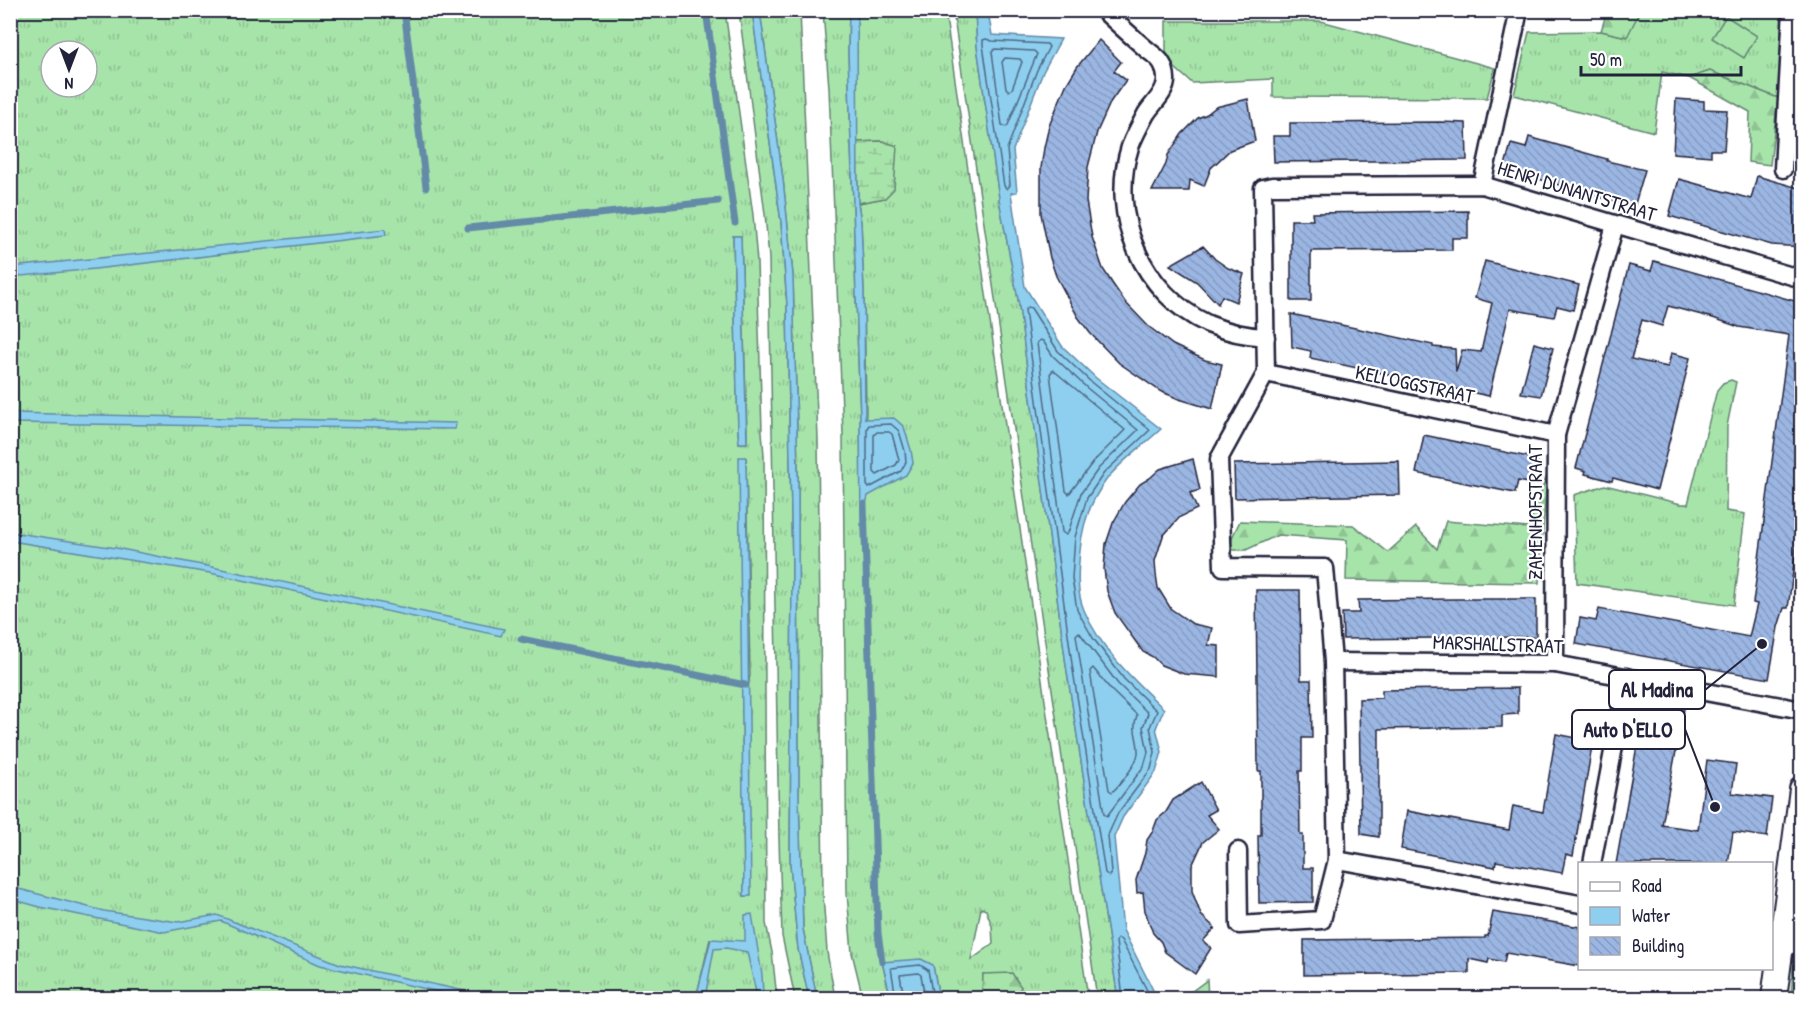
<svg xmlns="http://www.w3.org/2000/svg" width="1812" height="1009" font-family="'Patrick Hand',sans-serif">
<defs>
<pattern id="grass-tufts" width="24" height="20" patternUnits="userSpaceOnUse" patternTransform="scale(1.5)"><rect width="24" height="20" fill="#a7e4aa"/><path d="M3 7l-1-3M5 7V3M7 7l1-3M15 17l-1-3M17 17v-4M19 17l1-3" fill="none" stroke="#8fc393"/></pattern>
<pattern id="forest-firs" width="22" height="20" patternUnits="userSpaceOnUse" patternTransform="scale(1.5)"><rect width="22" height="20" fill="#a7e4aa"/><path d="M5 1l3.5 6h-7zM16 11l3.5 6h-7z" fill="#8fc393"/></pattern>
<pattern id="wetland-marsh" width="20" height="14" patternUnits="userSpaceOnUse" patternTransform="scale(1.5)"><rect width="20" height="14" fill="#a7e4aa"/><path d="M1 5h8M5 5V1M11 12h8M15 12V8" fill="none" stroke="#8fc393"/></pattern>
<pattern id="park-dots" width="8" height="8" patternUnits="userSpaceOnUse" patternTransform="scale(1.5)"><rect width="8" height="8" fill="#a7e4aa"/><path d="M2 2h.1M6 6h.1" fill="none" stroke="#8fc393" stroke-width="1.8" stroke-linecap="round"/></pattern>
<pattern id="building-back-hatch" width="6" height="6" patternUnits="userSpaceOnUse" patternTransform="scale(1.5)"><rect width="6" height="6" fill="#9bb6e2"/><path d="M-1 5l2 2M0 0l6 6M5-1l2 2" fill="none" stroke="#859cc3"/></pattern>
</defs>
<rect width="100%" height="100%" fill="#fff"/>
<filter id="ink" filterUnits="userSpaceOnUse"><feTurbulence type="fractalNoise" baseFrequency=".0167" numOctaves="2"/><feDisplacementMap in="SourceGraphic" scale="12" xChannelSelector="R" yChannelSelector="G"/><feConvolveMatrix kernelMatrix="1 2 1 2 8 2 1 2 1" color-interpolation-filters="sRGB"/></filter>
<g filter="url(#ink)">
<g fill="url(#grass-tufts)" stroke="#648372" stroke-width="1.5" fill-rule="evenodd">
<path d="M10,11H725L753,215L757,262L762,432L764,455L766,923L772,952L776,989L778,998H701L710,939L696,998H11L10,534L17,533L10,532ZM51,51H87V87H51ZM733,236H741L747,431V443H739L738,431ZM746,457L750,675L748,687L750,896H744L742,685Z"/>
<path d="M739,11H752L781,222L787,305L792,567L790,864L798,949L809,998H795L782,936L779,839L769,258L765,214Z"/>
<path d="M760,11H800L818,439L823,895L827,952L835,998H817L803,929L799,798L798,471L793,275L783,179Z"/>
<path d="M823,11H849L848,51L860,418L862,523L866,410L864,291L861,222L858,203L885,198L883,141L857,142V11H945L1088,998H1016L1021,987L983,974L982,998H939L933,966L882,962L891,998H863L852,953L847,893L843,434L829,88ZM981,908L986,910L992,926L993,944L971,960Z"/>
<path d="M953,11H975L977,46L1000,205L1018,299L1066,665L1118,998H1097Z"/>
<path d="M1640,11H1782L1778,98L1710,71L1689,78L1662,72L1654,132L1514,95L1529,32L1601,31L1626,37Z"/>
<path d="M1166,21H1321L1495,68L1487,98L1273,97V79L1192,83L1166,60Z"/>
<path d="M1731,380L1736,382L1727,426L1726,511L1745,514L1734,605L1577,583L1574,495L1605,485L1681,504H1688L1717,390L1723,383Z"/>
<path d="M1207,980L1208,998H1182L1184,997Z"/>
</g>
<g fill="url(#forest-firs)" stroke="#648372" stroke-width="1.5">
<path d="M1607,11H1640L1627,37L1601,31Z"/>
<path d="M1710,71L1778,98L1770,165L1748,162L1750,112L1689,78Z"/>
<path d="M1547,475L1539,583L1346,580L1347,540L1278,535L1246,550H1226L1240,521L1353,525L1388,552L1416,527L1437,549L1446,521L1528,528Z"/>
<path d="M1012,973L1021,987L1016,998H982L983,974Z"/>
</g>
<path fill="url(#wetland-marsh)" stroke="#648372" stroke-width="1.5" d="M883,141L897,146L894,189L885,198L858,203L857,142Z"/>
<path fill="url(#park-dots)" stroke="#648372" stroke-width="1.5" d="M1794,956H1801V998H1791Z"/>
<path fill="#a7e4aa" stroke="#648372" stroke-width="1.5" d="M1726,16L1757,36L1744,58L1712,38Z"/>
<g fill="#8ecfef" stroke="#638aa7" stroke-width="1.5">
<path d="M752,11H760L783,179L793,275L798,471L799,798L803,929L817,998H809L798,949L790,864L792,567L787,305L781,222Z"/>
<path d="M849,11H857L858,203L861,222L864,291L865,419L894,418L904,427L911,450L913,463L906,475L868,496L861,526L860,418L848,51Z"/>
<path d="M975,11H988L992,35L1061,39L1043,72L1013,150L1017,192L1011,193L1025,287L1062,346L1096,378L1161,429C1145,444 1120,462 1107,479C1091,500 1082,525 1080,551C1078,570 1076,592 1084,610C1100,649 1135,681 1164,709L1156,728L1162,752L1156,772L1123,817L1114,837L1123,930L1157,998H1118L1066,665L1018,299L1000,205L977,46Z"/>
<path d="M385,229L386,235L95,269L11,277V267Z"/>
<path d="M733,236H741L747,443H739L738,431Z"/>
<path d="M11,413L456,423L455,429L11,423Z"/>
<path d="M739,457H746L751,896H744Z"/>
<path d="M10,532L116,548L212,567L504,629L501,636L210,573L11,541Z"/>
<path d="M11,887L104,911L178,922L217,915L340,964L497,998H466L320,965L221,921L164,932L40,907L11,899Z"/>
<path d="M752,914L762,975L763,995L757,997L747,952L726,948L714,949L705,998H696L711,939L745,941V915Z"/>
<path d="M921,959L933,965L939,998H891L882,962Z"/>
</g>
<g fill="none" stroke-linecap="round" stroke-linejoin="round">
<g stroke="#4d6783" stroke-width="1.5">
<path d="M986,39L992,41L1047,44L1049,47L1037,70L1007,149L1010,185L1007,189L1004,186L983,45V40Z"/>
<path d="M995,49L1034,51L1037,54L1008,125L1006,127L1002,125L992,52Z"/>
<path d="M1005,58L1020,59L1022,62L1012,89L1009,91L1006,88L1002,62Z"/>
<path d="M1028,307L1031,308L1058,351L1092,383L1150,430L1104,473L1087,498L1075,537L1072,578L1077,610L1093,638L1124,679L1157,711L1150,727L1155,752L1151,769L1118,813L1108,835L1111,873L1109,876L1105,873L1072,664L1025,310Z"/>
<path d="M1040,340L1043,341L1053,356L1087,388L1138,430L1099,468L1081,493L1068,533L1066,535L1062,532L1037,343Z"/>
<path d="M1053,370L1125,430L1093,462L1069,494L1066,491L1050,374Z"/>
<path d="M891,424L899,431L905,451L906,462L901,471L869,488L867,485V428L869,425Z"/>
<path d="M877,432H889L892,434L899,460L896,465L877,475L874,472V435Z"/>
<path d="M1079,632L1118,684L1148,713L1143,727L1148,752L1144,766L1107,816L1104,814L1076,635Z"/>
<path d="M1093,668L1112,691L1137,715C1131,732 1139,738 1138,753C1137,764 1120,785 1112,792L1109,790L1090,671Z"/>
<path d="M896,998L891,968L920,965L928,970L933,998"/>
<path d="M904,998L900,975L918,973L921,975L925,998"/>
<path d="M1123,998L1116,941L1118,938L1121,940L1151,998"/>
</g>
<g stroke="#638aa7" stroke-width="7">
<path d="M404,10L426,187"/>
<path d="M706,10L735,223"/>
<path d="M468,228L718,201"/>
<path d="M864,504L878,933L882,962"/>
<path d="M521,639L745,685"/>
</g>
</g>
<g fill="url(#building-back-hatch)" stroke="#22223b" stroke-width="1.5">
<path d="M1099,40L1121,62L1114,71L1126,80L1111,101L1097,132L1088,167L1086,201L1092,237L1103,269L1112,283L1125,302L1148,326L1173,345L1205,360L1222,364L1212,409L1179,399L1160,391L1119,363L1090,333L1078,317L1056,276L1050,258L1041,214V168L1044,148L1049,126L1066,85L1077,67Z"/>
<path d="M1248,99L1255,141L1230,150L1211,168L1204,186L1190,180L1189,191H1152L1166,164L1168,155L1182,134L1198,118L1207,114L1216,107Z"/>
<path d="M1676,99L1704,101V109L1727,110L1724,150H1711V156L1673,153Z"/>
<path d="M1440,122L1466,123L1467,160L1274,162L1273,136H1290V123Z"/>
<path d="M1529,137L1607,159V161L1645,170L1634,207L1504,169L1511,144L1526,148Z"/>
<path d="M1757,176L1802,189V247L1772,245L1669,216L1679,179L1751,199Z"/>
<path d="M1468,211V238H1452V250L1311,251V301H1291V220H1313L1312,213Z"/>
<path d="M1203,246L1215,259L1228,268L1244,274L1236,302L1222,296L1218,304L1197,282L1170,265Z"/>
<path d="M1485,261L1579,285L1573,310L1557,306L1554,317L1510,309L1489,396L1310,358L1311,351L1292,347L1291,314L1433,345V347L1455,349L1456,372L1462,350L1481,352L1492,303L1475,298Z"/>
<path d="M1654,261L1802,303V506L1788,608H1784L1778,627L1769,679L1576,644L1580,618L1596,621L1599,609L1749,637L1757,604L1753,603L1789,335L1739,327L1713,318L1668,306L1662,326L1642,320L1631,359L1668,367L1671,353L1690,358L1657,490L1613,478L1612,481L1585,474L1586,471L1576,468L1629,265L1651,271Z"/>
<path d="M1534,343L1553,348L1541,396L1521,393Z"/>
<path d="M1424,435L1538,459L1533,484L1518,481L1515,493L1416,473Z"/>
<path d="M1193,459L1200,490L1190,493L1197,509L1180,517L1163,536L1155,561L1156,574L1158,588L1171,609L1193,624L1212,628L1208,645L1219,646V677L1184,674L1161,665L1153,657L1143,652L1115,613L1107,591L1104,569L1106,544L1113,523L1125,502L1140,484L1150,478L1160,469Z"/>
<path d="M1399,461L1400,495L1235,498L1234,464Z"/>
<path d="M1256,590H1300L1301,680H1311L1312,738H1302V771H1299L1300,835H1303V868H1313V902L1259,903L1258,835H1261V771H1258Z"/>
<path d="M1455,599H1536V637L1343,639L1342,613H1359L1358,600Z"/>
<path d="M1518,688V714L1502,715V727L1379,729V837L1361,834L1359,699L1382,698V690Z"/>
<path d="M1645,701L1684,709L1662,825L1698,830L1707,760L1736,764L1732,793L1772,798L1767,837L1733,832L1728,864H1616Z"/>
<path d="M1556,734L1593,741L1573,856L1566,854L1562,873L1496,861L1495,867L1401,849L1407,811L1509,830L1513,806L1543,812Z"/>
<path d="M1201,782L1216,810L1207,815L1219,829L1203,842L1192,866V891L1201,915L1215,928L1203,941L1211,948L1195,974L1165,952L1161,942L1153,933L1145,911L1143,892L1137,893L1136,880L1145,853L1147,840L1153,831L1157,820L1166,812L1173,800Z"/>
<path d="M1493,912L1580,927V966L1506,953L1504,962L1489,959L1488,963L1469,959V973L1304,975V940L1485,938V936H1488Z"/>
</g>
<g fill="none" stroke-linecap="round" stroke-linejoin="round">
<defs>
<g id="street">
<path d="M1103,10C1117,23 1130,35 1144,47C1149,52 1157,56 1161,62C1164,66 1166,74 1166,79C1167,92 1152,104 1146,114C1140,125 1134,136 1130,147C1108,216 1143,294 1208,324C1227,332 1246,336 1266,337"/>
<path d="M1783,169L1792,10"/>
<path d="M1482,185L1519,10"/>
<path d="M1266,373L1556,435"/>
<path d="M1333,662L1555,664L1802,710"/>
<path d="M1555,664L1556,435L1615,225"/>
<path d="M1238,851L1239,925L1322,920L1337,860"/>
<path d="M1592,864L1627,677"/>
<path d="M1580,904L1337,860L1333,662L1325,568L1223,567L1219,459L1266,373L1263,188L1272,186L1482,185L1802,279"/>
<path d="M1782,946L1802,945"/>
</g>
<path id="secondary" d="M1774,998L1802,789"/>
</defs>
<use href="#street" stroke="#22223b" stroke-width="21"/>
<use href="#secondary" stroke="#22223b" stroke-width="28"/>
<use href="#street" stroke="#fff" stroke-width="16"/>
<use href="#secondary" stroke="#fff" stroke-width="24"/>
</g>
</g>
<g text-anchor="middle" stroke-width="4.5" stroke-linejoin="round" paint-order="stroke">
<g font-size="20" fill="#22223b" stroke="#fff">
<text transform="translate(1577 191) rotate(17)" y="7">HENRI DUNANTSTRAAT</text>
<text transform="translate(1415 384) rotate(12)" y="7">KELLOGGSTRAAT</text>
<text transform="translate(1535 512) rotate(-90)" y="7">ZAMENHOFSTRAAT</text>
<text transform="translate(1498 644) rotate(2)" y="7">MARSHALLSTRAAT</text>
</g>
</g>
<path fill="none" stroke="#22223b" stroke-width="2" d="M1762 644L1705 690M1715 807L1685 729"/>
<g fill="#22223b" stroke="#fff" stroke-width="2">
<circle cx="1762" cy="644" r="6"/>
<circle cx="1715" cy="807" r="6"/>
</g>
<g fill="#fff" stroke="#22223b" stroke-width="2">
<rect x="1609" y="670" width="96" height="39" rx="6"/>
<rect x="1572" y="710" width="113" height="39" rx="6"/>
</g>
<g font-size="21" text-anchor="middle" font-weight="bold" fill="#22223b">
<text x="1657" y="697">Al Madina</text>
<text x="1628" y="737">Auto D'ELLO</text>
</g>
<rect width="1812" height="1009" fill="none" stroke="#fff" stroke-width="36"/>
<rect x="18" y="18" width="1776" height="973" fill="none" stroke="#22223b" stroke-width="2" filter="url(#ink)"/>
<rect x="1578" y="862" width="195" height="108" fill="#ffffff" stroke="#a7a7b1" stroke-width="1.5"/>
<rect x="1590" y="882" width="30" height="9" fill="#ffffff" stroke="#a7a7b1" stroke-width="1.5"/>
<text x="1632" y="892" font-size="18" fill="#22223b">Road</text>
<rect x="1590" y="907" width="30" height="18" fill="#8ecfef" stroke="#a7a7b1" stroke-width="1.5"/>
<text x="1632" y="922" font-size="18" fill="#22223b">Water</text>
<rect x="1590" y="937" width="30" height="18" fill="url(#building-back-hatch)" stroke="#a7a7b1" stroke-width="1.5"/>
<text x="1632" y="952" font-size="18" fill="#22223b">Building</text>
<g transform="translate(69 69) rotate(180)"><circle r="28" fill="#ffffff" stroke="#a7a7b1" stroke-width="1.5"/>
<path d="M0-4.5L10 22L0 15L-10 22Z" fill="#22223b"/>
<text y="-9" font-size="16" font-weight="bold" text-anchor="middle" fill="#22223b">N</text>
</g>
<path d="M1581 66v9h160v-9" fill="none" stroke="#22223b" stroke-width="3"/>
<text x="1590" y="66" font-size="18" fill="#22223b" stroke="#ffffff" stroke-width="4.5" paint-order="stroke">50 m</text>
</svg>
